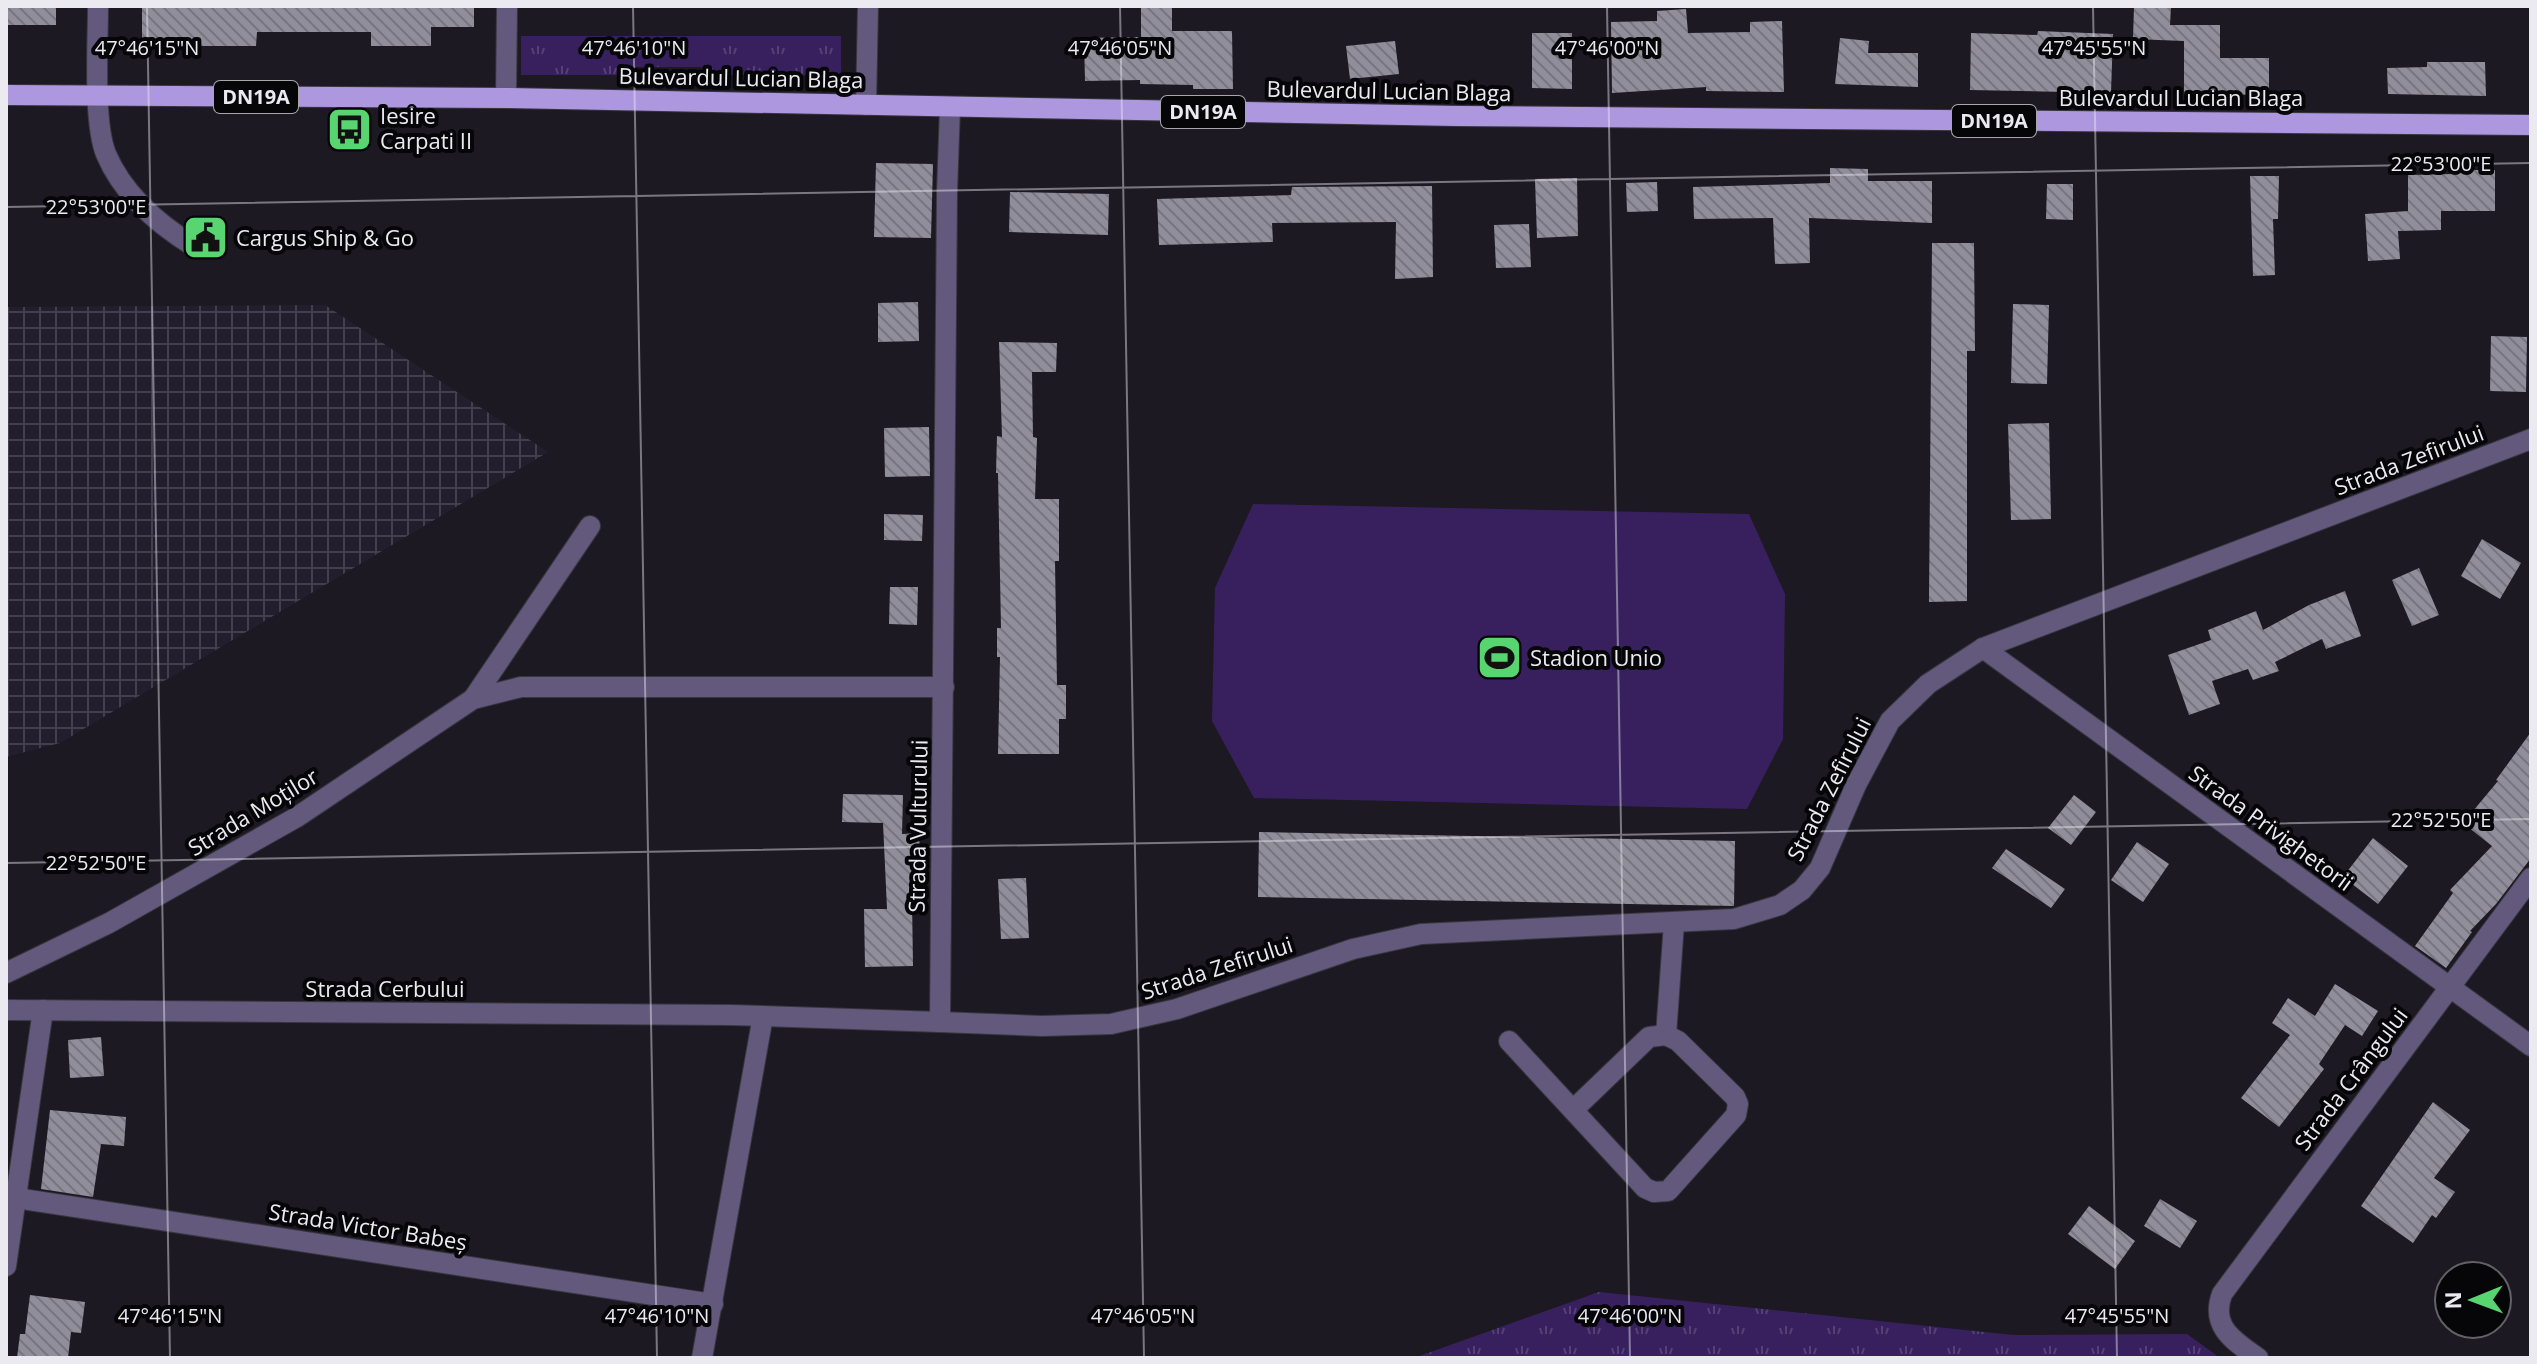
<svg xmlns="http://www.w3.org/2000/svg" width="2537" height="1364" font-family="'Open Sans',sans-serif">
<defs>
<pattern id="industrial-grid" width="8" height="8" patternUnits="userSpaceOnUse" patternTransform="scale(2)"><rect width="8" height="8" fill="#231e2e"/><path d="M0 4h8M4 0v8" fill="none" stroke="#433f4d"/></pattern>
<pattern id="grass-tufts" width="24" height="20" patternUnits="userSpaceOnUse" patternTransform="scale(2)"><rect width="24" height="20" fill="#38205e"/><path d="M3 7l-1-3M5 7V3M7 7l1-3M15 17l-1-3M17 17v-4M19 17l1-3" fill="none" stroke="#554176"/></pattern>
<pattern id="building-back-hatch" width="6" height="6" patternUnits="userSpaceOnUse" patternTransform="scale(2)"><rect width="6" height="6" fill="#918e9b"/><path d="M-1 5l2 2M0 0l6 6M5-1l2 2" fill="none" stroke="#77757e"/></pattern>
</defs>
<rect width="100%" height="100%" fill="#1c1923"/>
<path fill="url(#industrial-grid)" d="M325,305L548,452L60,743L6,757V307Z"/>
<g fill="url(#grass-tufts)">
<path d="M521,36H841V75H707L701,67H634L626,75H521Z"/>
<path d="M1599,1292L2013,1335L2187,1334L2220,1358H1414Z"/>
</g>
<path fill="#38205e" d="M1253,504L1749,514L1785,594L1783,739L1747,809L1254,798L1212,721L1215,588Z"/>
<g fill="url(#building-back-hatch)">
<rect x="6" y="6" width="50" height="19"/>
<path d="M142,6H474V27H431V46H371V32H257L256,46H142Z"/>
<path d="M1141,6H1172V31H1232L1233,89H1193V85L1140,84V80L1085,81L1084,38L1141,37Z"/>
<path d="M2134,6H2171L2170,25H2220V58H2269V95L2184,94V41L2133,39Z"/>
<path d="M1686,9L1688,33L1750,32V22L1782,21L1784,92L1706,91V87L1612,93L1611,22L1657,21V11Z"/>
<path d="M2038,31L2113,34L2111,93L1970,90L1971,33L2037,35Z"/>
<path d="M1532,33H1572V89L1532,88Z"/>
<path d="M1840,38L1869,41L1868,53H1918V87L1835,84Z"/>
<path d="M1395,41L1399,74L1350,79L1346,46Z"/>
<path d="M2427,62H2485L2486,96L2388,94L2387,68L2427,67Z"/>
<path d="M876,163L933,164L931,238L874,237Z"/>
<path d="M1830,168L1868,169V181H1932V223L1809,218L1810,263L1775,264L1773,218L1694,219L1693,187L1830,183Z"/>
<path d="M2453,170H2495V211H2441V230L2398,231L2400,259L2368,261L2365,214L2408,211V175L2453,174Z"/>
<path d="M2250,176H2279L2278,219H2273L2275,275L2253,276Z"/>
<path d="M1577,178L1578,236L1537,238L1535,179Z"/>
<path d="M1657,182L1658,211L1627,212L1626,183Z"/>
<path d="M2047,184H2073V220L2046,219Z"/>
<path d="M1432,186L1433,277L1395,279L1396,222L1272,223L1273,242L1159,245L1157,199L1291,195L1292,187Z"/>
<path d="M1010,192L1109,194L1108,235L1009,232Z"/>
<path d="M1529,224L1531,267L1496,268L1494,225Z"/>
<path d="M1932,243H1974L1975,351H1967V601L1929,602Z"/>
<path d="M918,302L919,341L878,342V303Z"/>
<path d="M2013,304L2049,305L2047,384L2011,383Z"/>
<path d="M2491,336L2527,337L2526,392L2490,391Z"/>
<path d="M999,342L1057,343L1056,372H1032L1033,437L1037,438L1035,499H1059V561H1055L1057,685H1066V719H1059V754H998L1000,657H997V628H1001L998,473H996L997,436L1002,437Z"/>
<path d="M2049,423L2051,519L2011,520L2008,424Z"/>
<path d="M929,427L930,476L885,477L884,428Z"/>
<path d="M884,514L923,515L922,541L884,540Z"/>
<path d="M2482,539L2521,563L2500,599L2461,576Z"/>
<path d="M2419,568L2439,615L2412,626L2392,580Z"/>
<path d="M890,587H918L917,625L889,624Z"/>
<path d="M2345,591L2361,636L2326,649L2322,639L2275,662L2279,671L2253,680L2248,669L2212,681L2220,704L2189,715L2168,655L2211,640L2208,630L2256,611L2263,630L2309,605Z"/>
<path d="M2531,732V858L2496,904L2470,931L2472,932L2446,968L2415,946L2453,893L2450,890L2492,846L2463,823L2498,781L2496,780Z"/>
<path d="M843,794L903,795L902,834L919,833L922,898L912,899L913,966L865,967L864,909H887L883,823L842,822Z"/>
<path d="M2074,795L2096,812L2071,845L2048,828Z"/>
<path d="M1259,832L1735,841L1734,906L1258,897Z"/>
<path d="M2373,838L2408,866L2378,904L2343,877Z"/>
<path d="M2137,842L2169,864L2143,902L2111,880Z"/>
<path d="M2006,849L2065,889L2051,908L1992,868Z"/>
<path d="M1026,878L1029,938L1001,939L998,879Z"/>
<path d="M2335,984L2378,1011L2362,1036L2345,1025L2319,1064L2324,1069L2279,1127L2241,1098L2290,1035L2272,1023L2288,998L2315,1016Z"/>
<path d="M101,1037L104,1076L70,1078L68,1040Z"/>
<path d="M2433,1102L2470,1130L2434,1178L2455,1192L2436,1218L2432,1215L2413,1243L2361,1206Z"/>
<path d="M50,1110L126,1117L124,1146L101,1144L93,1197L41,1189Z"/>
<path d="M2160,1199L2197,1221L2180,1248L2144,1226Z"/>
<path d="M2089,1206L2135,1241L2115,1269L2068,1234Z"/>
<path d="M30,1295L85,1302L81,1333L71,1332L68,1358H17L20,1334H25Z"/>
</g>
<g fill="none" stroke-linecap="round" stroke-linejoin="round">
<defs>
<g id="minor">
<path d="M98,6C98,43 93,122 106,154C123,194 159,225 195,247"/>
<path d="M506,98L507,6"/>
<path d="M866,105L868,6"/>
<path d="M1983,648L2531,1046"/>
<path d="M473,699L590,526"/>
<path d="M6,973L109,923L297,817L473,699L521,687H944"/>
<path d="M940,1022L1042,1026L1111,1024L1177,1009L1353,949L1421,934L1734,919L1780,905L1802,890L1820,868L1856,785L1890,721L1928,684L1983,648L2531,439"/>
<path d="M1509,1041L1645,1188L1654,1192L1668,1191L1736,1115L1738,1104L1735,1097L1678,1041L1666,1035L1674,923"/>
<path d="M1573,1110L1649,1037L1666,1035"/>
<path d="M16,1198L713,1304"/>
<path d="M6,1266L43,1010"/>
<path d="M702,1358L763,1016"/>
<path d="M2258,1358C2234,1341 2210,1327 2222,1294L2531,878"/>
</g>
<path id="tertiary" d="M6,1010L731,1015L940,1022L947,192L950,107"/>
<path id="primary" d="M6,95L506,98L1457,116L2531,125"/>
</defs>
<use href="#minor" stroke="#393640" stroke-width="22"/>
<use href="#tertiary" stroke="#393640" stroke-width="22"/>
<use href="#primary" stroke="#393640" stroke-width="22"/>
<use href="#minor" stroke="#63597c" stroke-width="20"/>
<use href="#tertiary" stroke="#63597c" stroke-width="20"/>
<use href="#primary" stroke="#ad98e0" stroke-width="20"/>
</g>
<path fill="none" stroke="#eceaf1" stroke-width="2" stroke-opacity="0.45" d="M147,6L170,1358M633,6L657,1358M1120,6L1144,1358M1607,6L1630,1358M2093,6L2117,1358M6,207L2531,163M6,863L2531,819"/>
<defs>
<symbol id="bus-square" viewBox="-11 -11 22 22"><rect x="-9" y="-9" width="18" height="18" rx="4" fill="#58d570" stroke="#060609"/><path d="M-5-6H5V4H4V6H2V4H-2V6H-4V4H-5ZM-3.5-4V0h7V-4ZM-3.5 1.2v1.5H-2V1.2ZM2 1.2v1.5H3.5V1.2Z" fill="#111"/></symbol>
<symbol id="civic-square" viewBox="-11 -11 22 22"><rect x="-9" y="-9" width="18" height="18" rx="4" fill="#58d570" stroke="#060609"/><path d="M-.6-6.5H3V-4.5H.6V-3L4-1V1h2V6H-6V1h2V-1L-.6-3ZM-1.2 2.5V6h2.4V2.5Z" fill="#111"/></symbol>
<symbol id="stadium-square" viewBox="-11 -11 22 22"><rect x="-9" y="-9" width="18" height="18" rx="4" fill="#58d570" stroke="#060609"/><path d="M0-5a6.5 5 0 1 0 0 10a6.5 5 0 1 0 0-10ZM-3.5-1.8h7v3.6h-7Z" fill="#111"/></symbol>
</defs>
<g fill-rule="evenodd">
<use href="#bus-square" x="324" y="104" width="51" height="51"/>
<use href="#civic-square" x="180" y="212" width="51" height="51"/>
<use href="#stadium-square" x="1474" y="632" width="51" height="51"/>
</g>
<g text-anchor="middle" stroke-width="8" stroke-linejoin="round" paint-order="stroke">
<g fill="#060609" stroke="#a7a6ab" stroke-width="2">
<rect x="214" y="81" width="84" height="32" rx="6"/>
<rect x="1161" y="96" width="84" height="32" rx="6"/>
<rect x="1952" y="105" width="84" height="32" rx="6"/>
</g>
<g font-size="20" font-weight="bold" fill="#eceaf1">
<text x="256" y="104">DN19A</text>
<text x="1203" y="119">DN19A</text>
<text x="1994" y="128">DN19A</text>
</g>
<g font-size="22" fill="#eceaf1" stroke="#060609">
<text transform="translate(741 78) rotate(1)" y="8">Bulevardul Lucian Blaga</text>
<text transform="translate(1389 91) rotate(1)" y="8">Bulevardul Lucian Blaga</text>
<text x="2181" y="106">Bulevardul Lucian Blaga</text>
<text transform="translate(2409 460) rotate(-21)" y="8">Strada Zefirului</text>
<text transform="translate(1829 789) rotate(-63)" y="8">Strada Zefirului</text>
<text transform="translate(253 812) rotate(-31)" y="8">Strada Moților</text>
<text transform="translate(918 826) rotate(-89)" y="8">Strada Vulturului</text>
<text transform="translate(2271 828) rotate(36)" y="8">Strada Privighetorii</text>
<text transform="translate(1217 968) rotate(-18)" y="8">Strada Zefirului</text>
<text x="385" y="997">Strada Cerbului</text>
<text transform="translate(2351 1079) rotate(-53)" y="8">Strada Crângului</text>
<text transform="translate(368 1227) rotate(9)" y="8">Strada Victor Babeș</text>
</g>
<g font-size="22" fill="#eceaf1" stroke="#060609" text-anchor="start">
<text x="380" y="124">Iesire<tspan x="380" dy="25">Carpati II</tspan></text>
<text x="236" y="246">Cargus Ship &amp; Go</text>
<text x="1530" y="666">Stadion Unio</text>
</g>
</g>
<g font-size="20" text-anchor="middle" fill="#eceaf1" stroke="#060609" stroke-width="8" stroke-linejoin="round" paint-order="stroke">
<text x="147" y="55">47°46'15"N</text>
<text x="634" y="55">47°46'10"N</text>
<text x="1120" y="55">47°46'05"N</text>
<text x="1607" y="55">47°46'00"N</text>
<text x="2094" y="55">47°45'55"N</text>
<text x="2441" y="171">22°53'00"E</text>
<text x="96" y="214">22°53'00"E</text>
<text x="2441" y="827">22°52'50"E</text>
<text x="96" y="870">22°52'50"E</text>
<text x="170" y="1323">47°46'15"N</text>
<text x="657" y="1323">47°46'10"N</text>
<text x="1143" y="1323">47°46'05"N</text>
<text x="1630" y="1323">47°46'00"N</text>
<text x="2117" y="1323">47°45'55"N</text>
</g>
<rect width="2537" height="1364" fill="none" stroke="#eceaf1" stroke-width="16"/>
<g transform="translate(2473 1300) rotate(269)"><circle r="38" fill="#060609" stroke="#626166" stroke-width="2"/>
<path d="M0-6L14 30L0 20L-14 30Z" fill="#58d570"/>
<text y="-12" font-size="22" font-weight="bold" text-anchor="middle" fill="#eceaf1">N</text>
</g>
</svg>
